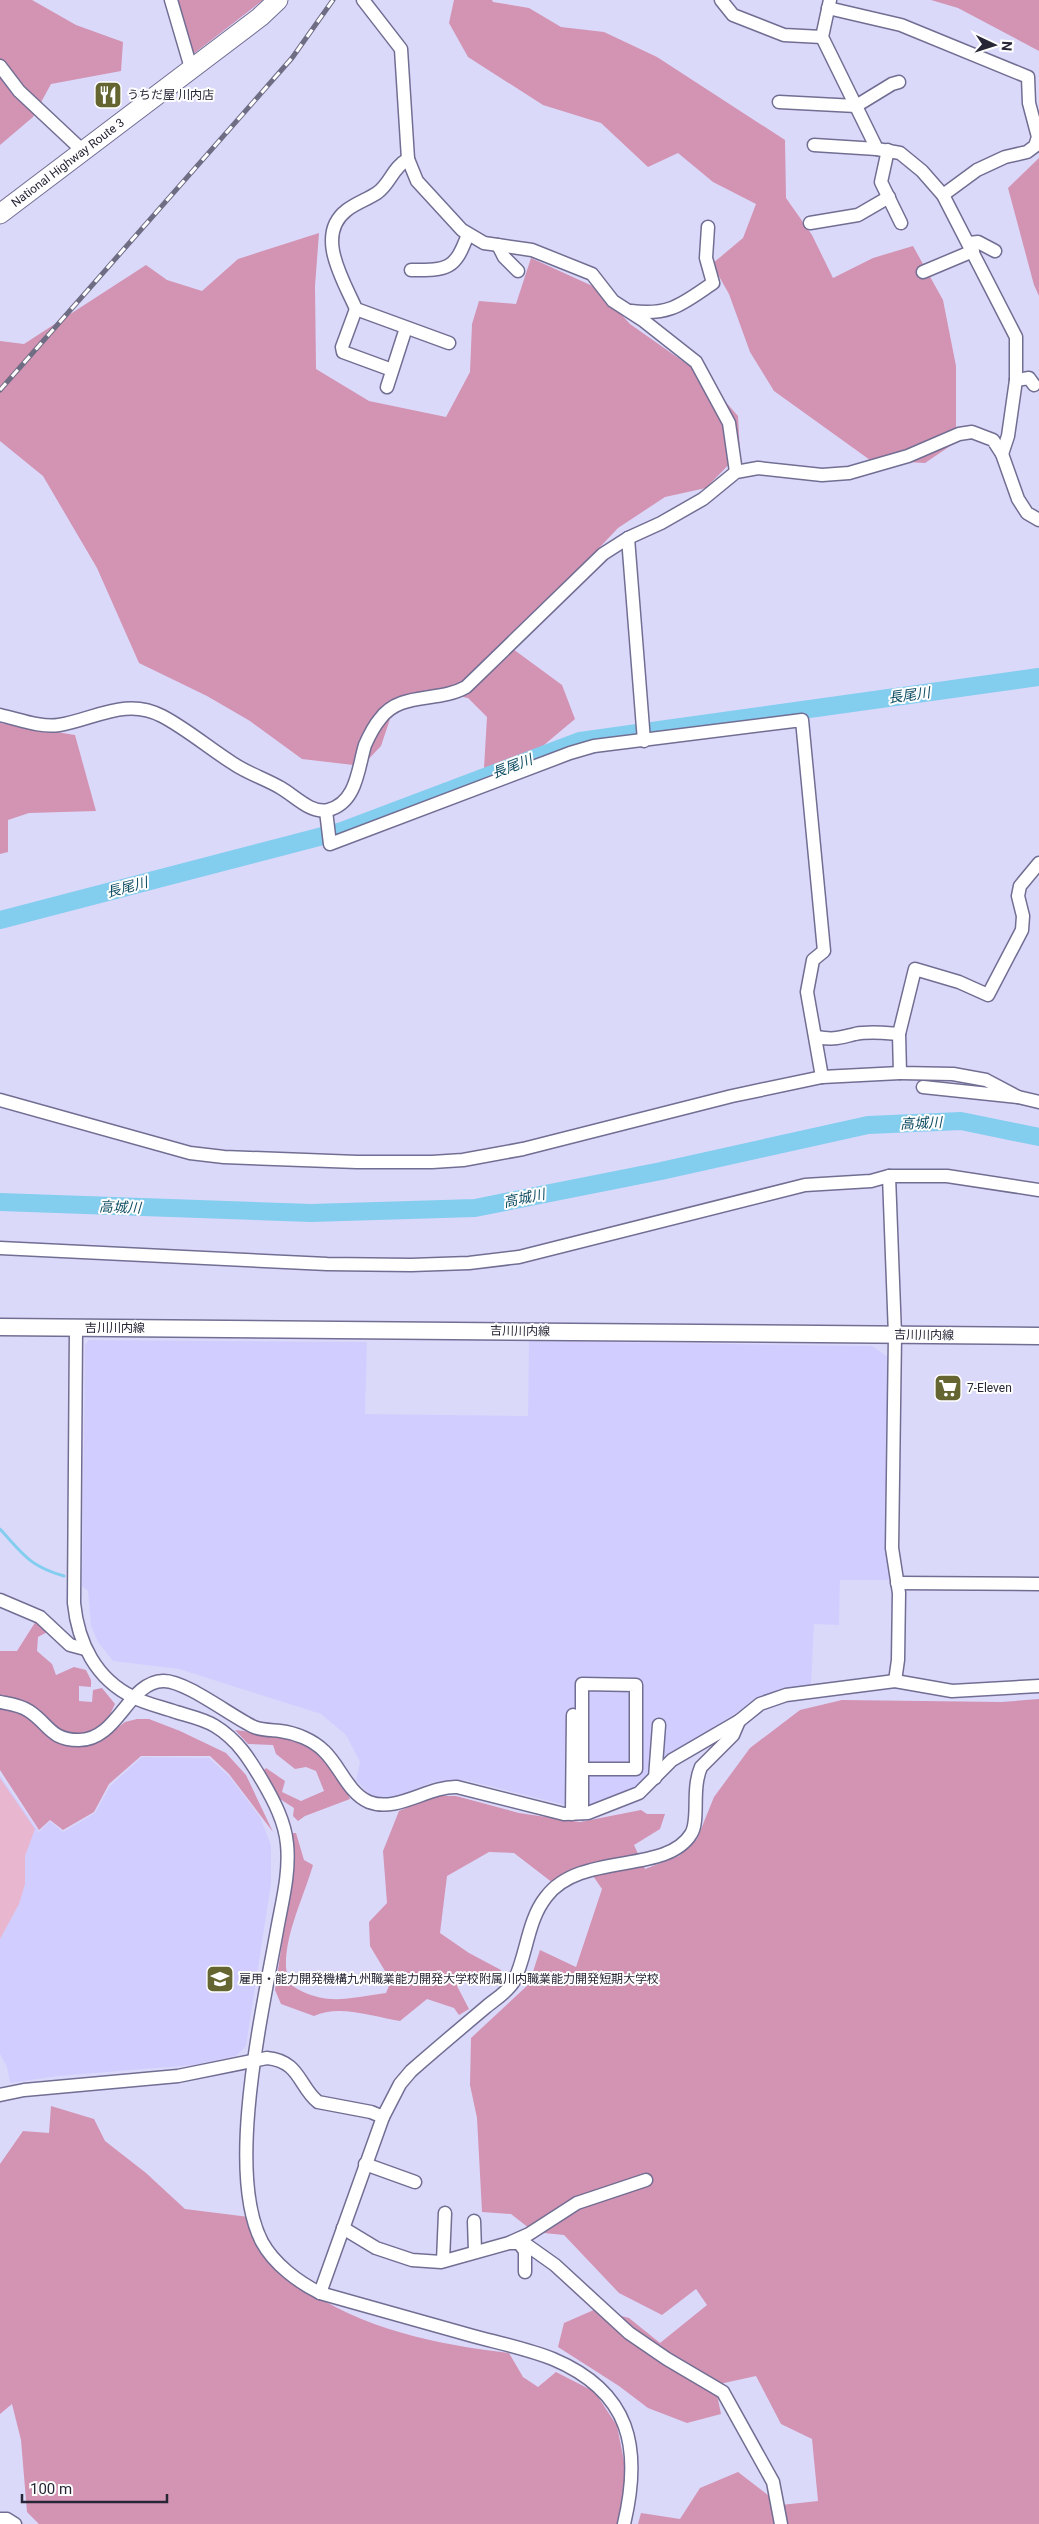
<svg xmlns="http://www.w3.org/2000/svg" width="1039" height="2524" font-family="Roboto,'Noto Sans JP',sans-serif">
<rect width="100%" height="100%" fill="#dbd9fa"/>
<g fill="#d1ceff">
<path d="M89,1340L367,1342L365,1414L528,1416L529,1341L872,1346L888,1357L887,1559L891,1580H840L839,1625L814,1624L811,1686L783,1689L761,1697L664,1759L651,1778L641,1786L595,1804L569,1806L465,1780L433,1782L389,1799L377,1798L370,1795L356,1780L360,1762L346,1735L321,1714L179,1669L113,1661L98,1642L91,1626L88,1591L82,1586L85,1345Z"/>
<path d="M142,1757L209,1758L230,1777L260,1817L264,1827L271,1845V1884L246,2046L236,2056L193,2065L58,2076L10,2083L7,2067L0,2054V1776L39,1832L50,1821L63,1832L95,1813L110,1786Z"/>
</g>
<path fill="#e9b6cf" d="M0,1778L35,1829L25,1856V1884L19,1904L0,1939Z"/>
<g fill="#d393b3">
<path d="M0,0H32L76,25L123,42L121,71L51,84L33,117L0,145Z"/>
<path d="M176,0H263L192,55C186,36 183,18 176,0Z"/>
<path d="M454,0H492L493,2L529,8L561,27L604,32L657,57L785,140L786,198L812,235L833,278L873,258L913,246L943,300L956,366V442L925,463L870,460L774,391L750,352L729,294L712,264L743,238L756,204L713,182L678,153L648,167L601,123L543,105L468,57L449,23Z"/>
<path d="M931,0H1039V51L958,8Z"/>
<path d="M1039,158V296L1034,285L1008,188Z"/>
<path d="M319,233L315,286L316,369L369,401L446,417L470,372L472,324L479,301L516,304L531,258L597,288L630,324L701,374L738,416L740,453L706,488L665,497L618,528L554,596L513,649L562,685L575,719L532,755L484,768L487,717L468,698L426,690L394,707L381,746L362,766L302,759L250,721L207,696L139,663L97,568L43,476L0,441V341L24,344L146,265L167,280L202,291L238,259Z"/>
<path d="M0,723L75,735L96,811L29,813L8,820V852L0,854Z"/>
<path d="M36,1621L49,1631L38,1637L37,1651L52,1664L56,1675L74,1667L86,1670L91,1680V1687L79,1686V1701L92,1702L93,1690L102,1688L115,1704L107,1721L108,1735L125,1722L137,1719H149L180,1731L226,1753L246,1775L273,1832L229,1774L210,1756H141L109,1784L94,1812L63,1830L50,1820L39,1830L0,1770V1651H17Z"/>
<path d="M1039,1699V2524H638L641,2513L680,2519L700,2488L738,2472L781,2505L818,2501L812,2439L781,2424L756,2376L715,2385L721,2414L687,2423L648,2408L619,2386L558,2347L564,2323L596,2309L629,2318L660,2343L707,2305L696,2289L662,2315L619,2293L564,2235L534,2232L511,2214L482,2212L477,2118L470,2085L471,2038L529,1984L540,1950L576,1967L602,1889L587,1867L553,1883L514,1853L489,1852L447,1876L440,1933L469,1953L501,1970L500,1984L489,1986L478,1975L457,1986L469,2009L459,2015L454,2008L427,1999L400,2021C374,2017 339,2004 314,2016L281,2004L275,1990L295,1856L292,1833H296L304,1860L313,1865C304,1896 285,1934 286,1966C286,1972 289,1979 291,1985C324,2007 349,1998 386,1993L391,1981L370,1946L369,1922L387,1903L383,1851L399,1811L434,1796H456L519,1813L580,1822L641,1810L647,1814H665L660,1829L634,1845L645,1869L679,1856L697,1839L714,1797L750,1748L800,1710L842,1700L1002,1702Z"/>
<path d="M235,1730C290,1736 328,1744 350,1799L305,1816L298,1821L293,1816L294,1808L280,1799L263,1771L266,1768L285,1781L282,1792L301,1801L324,1791L316,1771L306,1767L295,1769L276,1754L273,1745L248,1744Z"/>
<path d="M51,2106L94,2119L105,2141L146,2173L185,2209L249,2217C250,2223 251,2230 253,2236C259,2251 273,2263 285,2273C346,2326 431,2344 509,2353L523,2377L538,2387L556,2372L595,2392L617,2426L628,2481L617,2524H39L27,2512L21,2440L12,2404L0,2414V2164L23,2131L49,2133Z"/>
</g>
<g fill="none" stroke-linecap="round" stroke-linejoin="round">
<path stroke="#83cdee" stroke-width="3" d="M0,1529C23,1554 29,1566 64,1576"/>
<g stroke="#83cdee" stroke-width="18">
<path d="M0,920L342,831L580,741L1039,677"/>
<path d="M0,1202L311,1213L475,1208L661,1171L868,1125L961,1121L1039,1137"/>
</g>
<defs>
<g id="minor">
<path d="M171,0L191,68"/>
<path d="M363,0L401,49L408,159L417,181L462,230L484,243L532,250L592,274L613,301L644,321L696,362L729,423L736,472"/>
<path d="M721,0L733,15L784,35L822,37"/>
<path d="M830,0L822,37L877,149L900,153L922,171L943,195L1016,337V380L1008,436L1002,454"/>
<path d="M828,8L901,25L1028,77L1029,103L1038,137L1035,146L1027,152L1005,157L977,170L943,195"/>
<path d="M0,66L19,91L83,151"/>
<path d="M779,102L856,106L892,84L899,82"/>
<path d="M814,145L877,149"/>
<path d="M888,150L881,182L901,223"/>
<path d="M408,159C392,168 391,183 377,193C368,199 356,203 347,210C314,235 344,281 356,309L449,343"/>
<path d="M810,223L858,215L889,197"/>
<path d="M969,243L978,242L995,251"/>
<path d="M498,245L504,257L518,271"/>
<path d="M411,270C448,270 455,270 468,234"/>
<path d="M923,272L973,251"/>
<path d="M356,309L342,347L343,352L392,370"/>
<path d="M631,311C670,316 682,304 713,283L706,258L708,227"/>
<path d="M1016,380L1029,378L1034,385"/>
<path d="M387,387L406,328"/>
<path d="M628,538L644,741"/>
<path d="M0,715C18,719 41,728 59,725C95,719 126,697 162,716C187,729 210,749 234,764C249,774 266,779 281,788C295,796 311,814 328,810C357,803 358,768 365,745C369,736 374,726 380,719C400,691 438,703 466,687L603,554L628,538L661,523L703,499L736,472L758,468L822,475L849,473L908,456L959,434L972,432L993,440L1002,454L1018,499L1027,513L1039,520"/>
<path d="M326,811L330,844L570,753L594,746L802,720L824,951L813,960L807,992L822,1077L900,1073"/>
<path d="M816,1037C835,1040 838,1038 855,1034C870,1031 885,1033 899,1034"/>
<path d="M923,1087L1018,1097L1039,1102"/>
<path d="M1018,1097L986,1080L953,1074L900,1073L899,1034L915,969L959,982L988,995L1022,930L1023,916L1018,896L1020,886L1039,863"/>
<path d="M0,1100L190,1153L224,1157L357,1162H432L463,1160L523,1149L732,1096L822,1077"/>
<path d="M889,1176L895,1335L892,1548L899,1593L898,1660L895,1681"/>
<path d="M0,1248L327,1264L411,1265L469,1263L519,1257L805,1185L871,1181L889,1176H947L1039,1190"/>
<path d="M76,1328L74,1603C78,1643 96,1679 133,1697C146,1704 162,1707 176,1712C189,1716 204,1719 215,1726C238,1740 250,1760 263,1782C274,1801 285,1822 287,1844C290,1873 282,1902 277,1930C263,2009 225,2172 262,2242C274,2264 298,2282 320,2293C371,2307 422,2322 473,2336C499,2343 528,2349 553,2359C631,2392 642,2448 624,2524"/>
<path d="M897,1583L1039,1584"/>
<path d="M0,1600L40,1617L70,1645L85,1649"/>
<path d="M0,1702C10,1704 20,1705 29,1711C49,1724 50,1740 79,1740C118,1740 128,1682 163,1681C185,1680 232,1717 254,1727C262,1730 271,1730 280,1731C296,1733 313,1740 324,1751C340,1766 348,1793 369,1802C397,1813 428,1786 457,1787L564,1814L588,1813L639,1793L672,1760L739,1721L760,1704L786,1695L895,1681L952,1691L1039,1686"/>
<path d="M582,1769H636V1685L582,1684V1813"/>
<path d="M655,1778L659,1725"/>
<path d="M572,1814L573,1715"/>
<path d="M0,2095L24,2090L178,2076L267,2058C300,2061 299,2087 318,2102L371,2112L383,2117"/>
<path d="M365,2164L415,2182"/>
<path d="M474,2221L475,2251"/>
<path d="M343,2228L376,2248L412,2260L441,2262L509,2243H524L555,2265L629,2333L667,2359L723,2392L773,2482L781,2524"/>
<path d="M511,2242L529,2234L577,2203L646,2180"/>
<path d="M519,2243L525,2251V2272"/>
<path d="M443,2261L445,2213"/>
<path d="M320,2293L383,2117L400,2084L411,2071C436,2049 461,2028 486,2007C494,2000 508,1992 514,1981C527,1955 527,1921 546,1897C580,1851 666,1875 691,1834C700,1820 691,1790 701,1767L733,1735L739,1721"/>
<path d="M0,2519H7L15,2524"/>
</g>
<path id="major" d="M0,1327L1039,1336"/>
<g id="highway">
<path id="s1" d="M0,214L260,17L278,0"/>
</g>
</defs>
<use href="#minor" stroke="#716e93" stroke-width="15"/>
<use href="#major" stroke="#716e93" stroke-width="19"/>
<use href="#highway" stroke="#716e93" stroke-width="21"/>
<use href="#minor" stroke="#fff" stroke-width="12"/>
<use href="#major" stroke="#fff" stroke-width="16"/>
<use href="#highway" stroke="#fff" stroke-width="19"/>
<defs>
<path id="rail" d="M0,390L292,58L333,0"/>
</defs>
<use href="#rail" stroke="#6e6d84" stroke-width="5"/>
<use href="#rail" stroke="#fefefe" stroke-width="3" stroke-dasharray="9" stroke-linecap="butt"/>
</g>
<defs>
<symbol id="restaurant-square" viewBox="-11 -11 22 22"><rect x="-9" y="-9" width="18" height="18" rx="4" fill="#656532" stroke="#fefefe"/><path d="M-5-6h1v4h1v-4h1v4h1v-4h1v5L-1.5 .5V6h-2V.5L-5-1ZM5-6V6H3V1.5H1.5Q1.5-4 5-6Z" fill="#fff"/></symbol>
<symbol id="supermarket-square" viewBox="-11 -11 22 22"><rect x="-9" y="-9" width="18" height="18" rx="4" fill="#656532" stroke="#fefefe"/><path d="M-6-5.5h2.5l.6 2H6L4.5 2H-2.5L-4.4-4H-6ZM-1.5 3.2a1.3 1.3 0 1 0 .1 0ZM3 3.2a1.3 1.3 0 1 0 .1 0Z" fill="#fff"/></symbol>
<symbol id="university-square" viewBox="-11 -11 22 22"><rect x="-9" y="-9" width="18" height="18" rx="4" fill="#656532" stroke="#fefefe"/><path d="M0-5L7-2L0 1L-7-2ZM-4 1L0 2.5L4 1V4Q0 6-4 4Z" fill="#fff"/></symbol>
</defs>
<g fill-rule="evenodd">
<use href="#restaurant-square" x="92" y="79" width="32" height="32"/>
<use href="#supermarket-square" x="932" y="1372" width="32" height="32"/>
<use href="#university-square" x="204" y="1963" width="32" height="32"/>
</g>
<g text-anchor="middle" stroke-width="4" stroke-linejoin="round" paint-order="stroke">
<g font-size="12" fill="#272636" stroke="#fefefe" text-anchor="start">
<text x="127" y="99">うちだ屋 川内店</text>
<text x="967" y="1392">7-Eleven</text>
<text x="239" y="1983">雇用・能力開発機構九州職業能力開発大学校附属川内職業能力開発短期大学校</text>
</g>
<g font-size="12" fill="#272636" stroke="#fefefe">
<text dy="4" stroke="none"><textPath href="#s1" startOffset="85">National Highway Route 3</textPath></text>
<text x="115" y="1332">吉川川内線</text>
<text transform="translate(520 1331) rotate(1)" y="4">吉川川内線</text>
<text transform="translate(924 1335) rotate(1)" y="4">吉川川内線</text>
</g>
<g font-size="14" font-style="italic" fill="#104e64" stroke="#fefefe">
<text transform="translate(909 695) rotate(-8)" y="5">長尾川</text>
<text transform="translate(512 766) rotate(-21)" y="5">長尾川</text>
<text transform="translate(127 887) rotate(-15)" y="5">長尾川</text>
<text transform="translate(921 1123) rotate(-3)" y="5">高城川</text>
<text transform="translate(524 1198) rotate(-12)" y="5">高城川</text>
<text transform="translate(120 1207) rotate(2)" y="5">高城川</text>
</g>
</g>
<g transform="translate(994 45) rotate(94)" stroke="#fefefe" stroke-width="4" paint-order="stroke">
<path d="M0-4L9 19L0 12L-9 19Z" fill="#272636"/>
<text y="-8" font-size="14" font-weight="bold" text-anchor="middle" fill="#272636">N</text>
</g>
<path d="M22 2494v8h145v-8" fill="none" stroke="#272636" stroke-width="2.5"/>
<text x="30" y="2494" font-size="15" fill="#272636" stroke="#fefefe" stroke-width="4" paint-order="stroke">100 m</text>
</svg>
